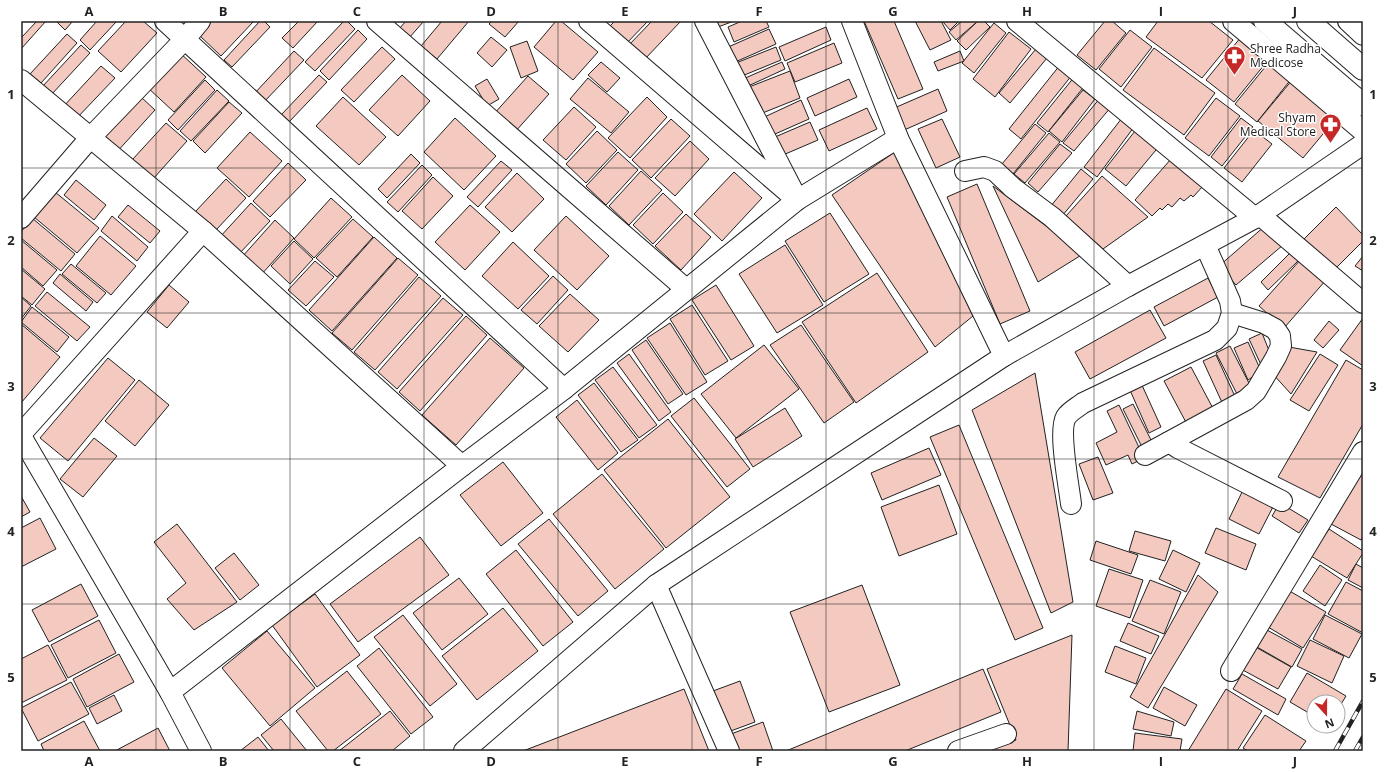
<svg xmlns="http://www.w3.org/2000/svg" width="1384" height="772" font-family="'Open Sans',sans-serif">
<rect width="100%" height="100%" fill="#fff"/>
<g fill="#f3c9c0" stroke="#222">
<path d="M37,21H46L21,49V38Z"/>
<path d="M56,21H73L65,30Z"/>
<path d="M97,21H117L90,50L80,40Z"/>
<path d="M126,21H143L157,33L121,72L98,51Z"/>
<path d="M212,21H254L221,56L199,35Z"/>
<path d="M260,21H264L270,27L232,67L224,60Z"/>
<path d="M299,21H318L293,48L282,38Z"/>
<path d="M344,21H347L355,29L315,71L305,62Z"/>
<path d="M406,21H424L409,38L399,29Z"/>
<path d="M442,21H469L437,59L421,46Z"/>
<path d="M492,21H519L505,37L489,24Z"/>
<path d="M556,21H561L598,52L573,80L534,47Z"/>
<path d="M615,21H648L625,45L607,29Z"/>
<path d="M652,21H681L644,60L628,46Z"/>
<path d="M715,21H734L718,27Z"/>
<path d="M742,21H766L769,27L734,42L728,27Z"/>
<path d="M864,21H894L923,89L898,99Z"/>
<path d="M915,21H941L951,40L930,50Z"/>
<path d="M944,21H959L950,30L943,22Z"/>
<path d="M962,21H978L956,40L949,32Z"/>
<path d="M978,21H984L990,27L966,50L957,41Z"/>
<path d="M1105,21H1112L1126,33L1096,70L1077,55Z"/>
<path d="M1158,21H1209L1233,40L1202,78L1146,37Z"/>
<path d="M994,23L1006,33L974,73L962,63Z"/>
<path d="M826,27L831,40L785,61L779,47Z"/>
<path d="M769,29L776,44L733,63L726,48Z"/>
<path d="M358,30L367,39L329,80L320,71Z"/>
<path d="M1130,30L1152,47L1121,87L1099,69Z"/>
<path d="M1009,32L1031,49L995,97L973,79Z"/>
<path d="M67,34L77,43L41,83L30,74Z"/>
<path d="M491,37L507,50L492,67L477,53Z"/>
<path d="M1241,37L1269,59L1234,102L1206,80Z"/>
<path d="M527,41L538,71L521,78L510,47Z"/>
<path d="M834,43L842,63L795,82L787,63Z"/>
<path d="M81,45L90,53L51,95L42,87Z"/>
<path d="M382,47L395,59L354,102L341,90Z"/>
<path d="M776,47L781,60L742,76L736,63Z"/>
<path d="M1154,48L1215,93L1184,135L1123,90Z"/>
<path d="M1036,49L1047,58L1010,103L999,93Z"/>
<path d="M294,51L304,60L263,103L253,95Z"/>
<path d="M960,51L964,61L938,71L934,62Z"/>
<path d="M179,52L206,77L174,112L147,87Z"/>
<path d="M1270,61L1292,78L1257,122L1235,104Z"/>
<path d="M601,62L620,78L607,92L588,75Z"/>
<path d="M782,62L785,69L746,87L743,79Z"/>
<path d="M1060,65L1072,75L1021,139L1009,129Z"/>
<path d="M101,66L115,78L75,120L62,108Z"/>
<path d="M790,71L800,98L760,114L749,87Z"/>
<path d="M319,75L327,82L289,122L281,115Z"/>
<path d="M402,75L430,101L398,136L369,110Z"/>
<path d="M528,76L549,94L514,133L493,115Z"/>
<path d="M1075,76L1086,84L1048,132L1037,123Z"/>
<path d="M588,78L629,112L611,133L570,99Z"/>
<path d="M487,79L499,99L487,106L475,86Z"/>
<path d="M849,79L857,97L815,116L807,98Z"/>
<path d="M1293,79L1338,116L1303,158L1258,121Z"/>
<path d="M205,80L215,90L178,130L168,120Z"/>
<path d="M938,89L947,111L902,131L892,109Z"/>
<path d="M217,90L229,101L191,141L180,131Z"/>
<path d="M1083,90L1095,99L1062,142L1049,131Z"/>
<path d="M141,97L155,110L115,154L100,141Z"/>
<path d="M343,97L386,137L359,165L316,126Z"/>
<path d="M647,97L667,117L630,158L608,138Z"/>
<path d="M1100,98L1111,107L1074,151L1063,143Z"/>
<path d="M1216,98L1240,116L1209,156L1185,138Z"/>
<path d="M801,100L809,119L766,138L758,120Z"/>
<path d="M229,102L242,113L205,153L193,141Z"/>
<path d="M574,107L596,127L566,160L543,140Z"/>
<path d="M867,108L877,129L829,151L819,130Z"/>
<path d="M455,118L496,156L464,190L424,152Z"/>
<path d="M1122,118L1134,127L1097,177L1084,167Z"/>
<path d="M1241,118L1253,127L1222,166L1211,157Z"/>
<path d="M671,119L690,136L651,178L632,160Z"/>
<path d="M942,119L960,157L936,168L918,129Z"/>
<path d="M810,122L818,140L776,158L768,140Z"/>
<path d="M166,123L187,141L153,179L132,160Z"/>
<path d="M1035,124L1046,133L1013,174L1002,164Z"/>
<path d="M1139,126L1161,144L1126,186L1105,169Z"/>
<path d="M1254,130L1272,144L1242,182L1224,168Z"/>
<path d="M597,131L617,150L586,183L566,164Z"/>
<path d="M250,132L282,161L249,197L217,168Z"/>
<path d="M1049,133L1060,142L1025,183L1014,174Z"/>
<path d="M690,141L709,159L675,196L655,178Z"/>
<path d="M1060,144L1072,153L1038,192L1028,183Z"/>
<path d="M618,152L638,170L606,205L586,186Z"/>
<path d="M895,152L973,316L935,347L832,195Z"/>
<path d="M411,154L420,163L387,198L378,189Z"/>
<path d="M1171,159L1203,186L1193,197L1191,195L1184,201L1180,198L1172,207L1168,204L1162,210L1160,208L1152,216L1135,200Z"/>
<path d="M501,161L512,170L478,207L467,197Z"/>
<path d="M288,163L306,180L270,217L253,201Z"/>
<path d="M422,165L432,175L398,212L387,202Z"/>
<path d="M1081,169L1093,179L1062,216L1050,207Z"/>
<path d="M641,171L662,190L629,225L609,206Z"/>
<path d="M734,172L762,198L722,241L694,214Z"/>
<path d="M517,173L544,199L512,232L485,207Z"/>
<path d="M1102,176L1148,217L1103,249L1066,216Z"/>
<path d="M433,177L453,196L422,229L402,211Z"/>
<path d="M226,179L246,198L216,230L195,212Z"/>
<path d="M76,180L106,205L94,220L64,195Z"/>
<path d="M977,184L1030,311L1000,324L947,197Z"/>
<path d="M993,186L1083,254L1038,282Z"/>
<path d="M55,192L99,228L77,253L34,217Z"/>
<path d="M663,193L683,212L653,244L633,225Z"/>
<path d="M331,198L352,217L314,258L294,239Z"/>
<path d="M251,203L270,221L238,255L219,238Z"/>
<path d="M128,205L160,231L150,243L118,217Z"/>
<path d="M470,205L500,232L465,270L435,242Z"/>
<path d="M1336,207L1363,235V241L1333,271L1303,240Z"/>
<path d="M830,213L869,274L824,302L785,241Z"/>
<path d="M686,214L711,237L681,270L655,246Z"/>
<path d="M112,216L148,247L137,261L101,231Z"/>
<path d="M566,216L609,256L577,290L534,250Z"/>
<path d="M32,218L75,254L61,271L21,238V232Z"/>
<path d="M353,219L373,237L337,277L316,258Z"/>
<path d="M275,220L294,238L261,275L242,257Z"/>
<path d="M1266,225L1283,245L1236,285L1219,266Z"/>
<path d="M100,236L136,266L111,295L76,266Z"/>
<path d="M374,237L397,258L332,331L309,310Z"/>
<path d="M21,240L57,270L43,286L21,267Z"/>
<path d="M294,241L313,259L290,284L271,266Z"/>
<path d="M513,242L549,276L518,309L482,276Z"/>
<path d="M785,245L823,305L777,333L739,274Z"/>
<path d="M1290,253L1298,261L1268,290L1261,282Z"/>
<path d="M1363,256V271L1355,266Z"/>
<path d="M398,258L418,275L352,350L332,333Z"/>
<path d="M1302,258L1326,280L1284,328L1259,306Z"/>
<path d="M315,261L334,277L306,306L288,290Z"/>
<path d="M71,264L106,293L97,303L62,274Z"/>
<path d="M21,269L45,289L32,305L21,296Z"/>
<path d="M877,273L928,352L856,403L802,322Z"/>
<path d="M60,274L93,302L86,311L53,283Z"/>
<path d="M553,276L568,290L537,324L521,310Z"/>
<path d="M419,277L441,296L375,370L354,352Z"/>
<path d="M1208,278L1218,297L1164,326L1154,307Z"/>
<path d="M169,285L189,302L167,328L147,312Z"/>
<path d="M716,285L754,346L731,360L692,300Z"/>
<path d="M47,292L90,327L77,341L35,306Z"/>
<path d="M570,294L599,320L568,352L539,326Z"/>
<path d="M21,297L31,306L21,319Z"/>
<path d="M443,298L463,315L397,389L378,372Z"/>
<path d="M692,305L728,361L705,375L670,319Z"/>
<path d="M32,307L69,337L57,352L21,322Z"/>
<path d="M1150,310L1166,338L1090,379L1075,352Z"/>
<path d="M466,316L487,335L420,411L399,392Z"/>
<path d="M1363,318V366L1340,350Z"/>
<path d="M1329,321L1339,330L1323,348L1314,340Z"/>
<path d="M670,323L707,382L686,395L647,338Z"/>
<path d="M21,324L60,357L21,403Z"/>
<path d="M801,325L854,402L824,423L770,345Z"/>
<path d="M1262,333L1272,358L1263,369L1249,339Z"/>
<path d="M490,338L524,368L456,445L422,415Z"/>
<path d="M646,340L683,394L668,404L632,350Z"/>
<path d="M1248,342L1261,371L1248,380L1234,348Z"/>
<path d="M764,345L799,389L736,438L701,394Z"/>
<path d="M1230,346L1252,389L1238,396L1216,353Z"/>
<path d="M1289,347L1317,352L1291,394L1272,373Z"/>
<path d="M629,354L671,412L659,421L617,363Z"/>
<path d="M1320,354L1338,365L1309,411L1290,400Z"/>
<path d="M1216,355L1238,403L1225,409L1203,361Z"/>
<path d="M108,358L135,380L68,461L40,438Z"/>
<path d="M1346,360L1363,370V424L1320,498L1278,477Z"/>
<path d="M613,367L657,425L639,438L595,380Z"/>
<path d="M1191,367L1216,414L1189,428L1164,381Z"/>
<path d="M1035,373L1073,602L1051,613L972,410Z"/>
<path d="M139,380L169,405L135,446L105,421Z"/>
<path d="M594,383L638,440L621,452L578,395Z"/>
<path d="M1141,383L1161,427L1149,433L1129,388Z"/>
<path d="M694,398L750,469L727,487L671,416Z"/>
<path d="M577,400L618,453L598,470L556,417Z"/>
<path d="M1133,404L1154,446L1144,451L1123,409Z"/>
<path d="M1119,405L1144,458L1132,464L1128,455L1106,465L1096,443L1117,432L1107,411Z"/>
<path d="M785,408L802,436L753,467L735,439Z"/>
<path d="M668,419L730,497L666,548L604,470Z"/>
<path d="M959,425L1043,628L1015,640L930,437Z"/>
<path d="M94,438L117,456L83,497L60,479Z"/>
<path d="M929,448L941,475L882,500L871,473Z"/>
<path d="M1098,457L1113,493L1093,500L1079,464Z"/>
<path d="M503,462L543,513L501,546L460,495Z"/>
<path d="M1363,468V536L1361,540L1331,524Z"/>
<path d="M602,474L664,549L615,589L553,514Z"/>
<path d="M939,485L957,534L899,556L881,507Z"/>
<path d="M1244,488L1275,503L1259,534L1229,519Z"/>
<path d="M21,496L30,512L21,517Z"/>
<path d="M1280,503L1308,520L1299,533L1272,516Z"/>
<path d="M40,518L56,549L21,567V528Z"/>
<path d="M549,519L608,591L578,616L518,544Z"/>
<path d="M177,524L237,602L194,630L167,599L186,583L154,542Z"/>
<path d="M1216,528L1256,544L1246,570L1205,553Z"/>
<path d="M1329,529L1363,551V553L1347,578L1311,556Z"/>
<path d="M1135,531L1171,541L1165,561L1129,551Z"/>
<path d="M420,537L449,575L358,642L330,604Z"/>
<path d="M1096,541L1138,555L1131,574L1090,560Z"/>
<path d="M516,550L573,622L543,646L486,574Z"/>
<path d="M1173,550L1200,563L1186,592L1159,579Z"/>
<path d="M234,553L259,585L240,600L215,568Z"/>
<path d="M1356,564L1363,568V588L1348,580Z"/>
<path d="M1320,565L1342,580L1325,606L1303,591Z"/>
<path d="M1109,569L1143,580L1130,618L1096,606Z"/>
<path d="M1198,575L1218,592L1148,708L1130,697Z"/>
<path d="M459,578L488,614L442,650L413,613Z"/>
<path d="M1150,580L1181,592L1164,634L1132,621Z"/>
<path d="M1346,582L1363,591V633L1328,614Z"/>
<path d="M81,584L98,616L49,642L32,610Z"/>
<path d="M862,585L900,685L829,712L790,612Z"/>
<path d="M1286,589L1326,612L1303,648L1263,624Z"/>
<path d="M315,594L360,655L317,687L272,625Z"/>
<path d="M503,608L538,651L477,700L442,656Z"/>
<path d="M403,615L457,684L430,706L374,637Z"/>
<path d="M1325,615L1362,634L1349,658L1313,639Z"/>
<path d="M99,620L116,653L68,678L51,645Z"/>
<path d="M1128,623L1159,636L1151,654L1120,641Z"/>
<path d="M1267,630L1302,649L1292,667L1257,647Z"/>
<path d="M267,631L315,688L270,726L222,668Z"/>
<path d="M1072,635L1068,751H987L1016,740L987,669Z"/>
<path d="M1310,640L1344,656L1332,683L1297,666Z"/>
<path d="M48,645L67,680L21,703V659Z"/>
<path d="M1252,645L1291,667L1278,689L1239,668Z"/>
<path d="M1115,646L1146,658L1136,684L1105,672Z"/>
<path d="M379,648L433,717L411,734L357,666Z"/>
<path d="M119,654L134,682L87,707L73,679Z"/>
<path d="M983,669L1001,712L905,751H786Z"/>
<path d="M347,671L381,714L333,751H328L296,711Z"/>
<path d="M1307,673L1346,696L1338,709V702H1314V716L1290,702Z"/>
<path d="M1242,674L1286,699L1278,715L1233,689Z"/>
<path d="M740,681L755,722L728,732L713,691Z"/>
<path d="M71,682L89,714L38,741L21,708Z"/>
<path d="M1164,687L1197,705L1185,726L1153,708Z"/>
<path d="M684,689L709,751H523Z"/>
<path d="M1226,689L1262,711L1237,751H1188Z"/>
<path d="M114,695L122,711L97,724L89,708Z"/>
<path d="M390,711L410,736L392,751H339Z"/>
<path d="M1137,711L1174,722L1171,736L1133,729Z"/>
<path d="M1265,715L1306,741L1299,751H1248L1243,748Z"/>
<path d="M281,719L307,751H274L261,735Z"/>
<path d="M84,721L100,751H44L41,744Z"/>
<path d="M763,722L773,751H737L731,734Z"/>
<path d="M158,728L170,751H115Z"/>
<path d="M1135,733L1182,739L1180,751H1133Z"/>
<path d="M258,737L269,751H240Z"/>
</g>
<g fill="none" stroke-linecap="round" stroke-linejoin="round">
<defs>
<g id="minor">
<path d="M165,21L564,389"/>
<path d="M377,21L686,289"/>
<path d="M589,21L797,200"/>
<path d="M705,21L793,191"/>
<path d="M852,21L898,138L1004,356"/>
<path d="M1017,21L1255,218"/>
<path d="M1233,21L1363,131"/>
<path d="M1348,21L1363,35"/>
<path d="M21,80L203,231L462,466"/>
<path d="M965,171L984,167L995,171L1013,188L1052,217L1128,286"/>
<path d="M1260,215L1363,303"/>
<path d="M21,218L90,138L185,39L200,21"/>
<path d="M21,434L203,231"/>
<path d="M21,436L170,692L201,751"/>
<path d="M1169,442L1178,448L1282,501"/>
<path d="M1145,455L1246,400L1256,391L1276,357L1281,346L1280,336L1275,329L1264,323L1232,313"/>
<path d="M1071,504C1069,486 1058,431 1066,417C1070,411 1078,407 1083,403L1215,340L1227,328L1232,313L1230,301L1205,245"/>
<path d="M656,585L729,751"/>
<path d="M1231,671L1363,452"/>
<path d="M170,692L462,466L564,389L797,200L898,138"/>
<path d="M464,751L656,585L1004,356L1128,286L1255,218L1363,144"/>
<path d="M958,751L1006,734"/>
</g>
<g id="secondary">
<path d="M1265,21L1363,105"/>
<path d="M1308,21L1363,69"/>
</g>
</defs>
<use href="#minor" stroke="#222" stroke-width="22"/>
<use href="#secondary" stroke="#222" stroke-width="24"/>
<use href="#minor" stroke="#fff" stroke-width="20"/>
<use href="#secondary" stroke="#fff" stroke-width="22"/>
<defs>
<g id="rail">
<path d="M1335,751L1363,701"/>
<path d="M1355,751L1363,737"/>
</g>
</defs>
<use href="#rail" stroke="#222" stroke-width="4.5"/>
<use href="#rail" stroke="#fff" stroke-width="3" stroke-dasharray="9" stroke-linecap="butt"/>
</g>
<path fill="none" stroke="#222" stroke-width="1" stroke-opacity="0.55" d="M156,21V751M290,21V751M424,21V751M558,21V751M692,21V751M826,21V751M960,21V751M1094,21V751M1228,21V751M21,168H1363M21,313H1363M21,459H1363M21,604H1363"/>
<defs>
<symbol id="pharmacy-pin" viewBox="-11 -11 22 30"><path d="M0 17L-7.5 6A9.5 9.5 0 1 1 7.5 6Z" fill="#c62828" stroke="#fff"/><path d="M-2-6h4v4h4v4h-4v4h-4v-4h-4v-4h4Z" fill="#fff"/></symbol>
</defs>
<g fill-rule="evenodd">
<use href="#pharmacy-pin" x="1222" y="44" width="25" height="34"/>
<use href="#pharmacy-pin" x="1318" y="112" width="25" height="34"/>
</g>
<g text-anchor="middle" stroke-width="3" stroke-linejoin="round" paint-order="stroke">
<g font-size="12" fill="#222" stroke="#fff" text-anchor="start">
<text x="1250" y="53">Shree Radha<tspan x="1250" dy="14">Medicose</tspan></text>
<text x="1316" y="122" text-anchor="end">Shyam<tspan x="1316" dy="14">Medical Store</tspan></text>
</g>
</g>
<rect width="1384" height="772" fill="none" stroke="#ffffff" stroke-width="44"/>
<g transform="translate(1326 714) rotate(159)"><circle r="19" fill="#ffffff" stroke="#a7a7a7"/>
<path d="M0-3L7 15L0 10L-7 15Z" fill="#c62828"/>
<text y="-6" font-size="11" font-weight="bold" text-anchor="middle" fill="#222222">N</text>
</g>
<rect x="22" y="22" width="1340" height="728" fill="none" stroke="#222" stroke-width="1.5"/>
<g font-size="13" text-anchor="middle" font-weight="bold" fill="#222">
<text x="89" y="16">A</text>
<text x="223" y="16">B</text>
<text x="357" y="16">C</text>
<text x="491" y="16">D</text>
<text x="625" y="16">E</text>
<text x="759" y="16">F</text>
<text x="893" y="16">G</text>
<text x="1027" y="16">H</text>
<text x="1161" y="16">I</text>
<text x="1295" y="16">J</text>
<text x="11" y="99">1</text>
<text x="1373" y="99">1</text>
<text x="11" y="245">2</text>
<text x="1373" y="245">2</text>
<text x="11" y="391">3</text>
<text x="1373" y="391">3</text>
<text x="11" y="536">4</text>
<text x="1373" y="536">4</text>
<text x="11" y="682">5</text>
<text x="1373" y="682">5</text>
<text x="89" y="766">A</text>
<text x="223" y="766">B</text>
<text x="357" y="766">C</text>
<text x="491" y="766">D</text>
<text x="625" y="766">E</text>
<text x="759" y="766">F</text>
<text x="893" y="766">G</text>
<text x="1027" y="766">H</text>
<text x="1161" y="766">I</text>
<text x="1295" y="766">J</text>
</g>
</svg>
